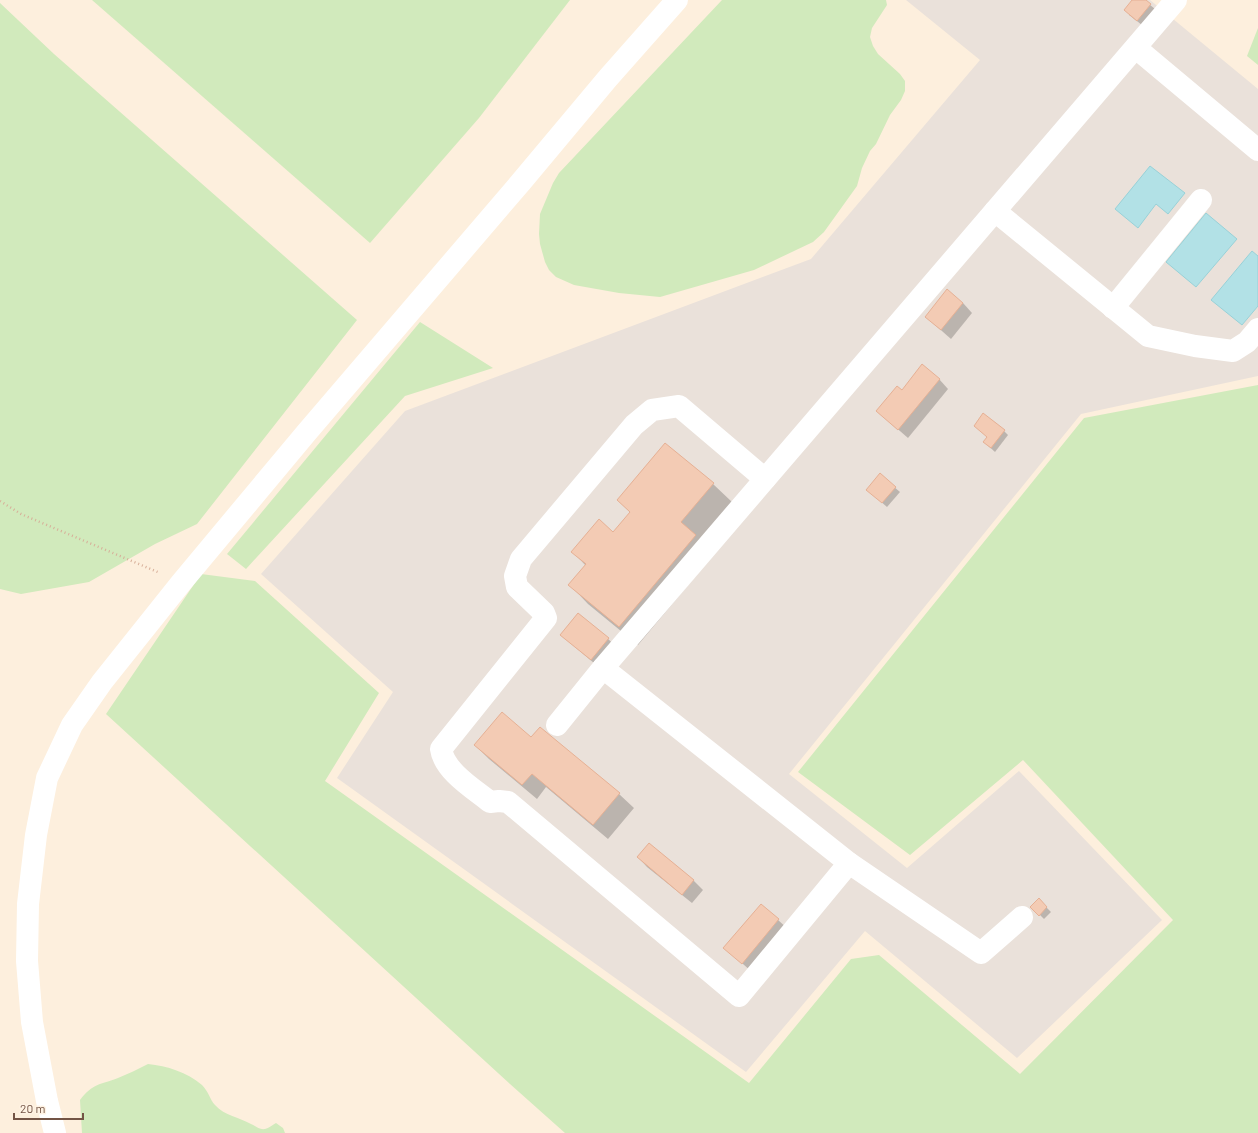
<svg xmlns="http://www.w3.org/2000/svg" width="1258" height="1133" font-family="Barlow,sans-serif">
<rect width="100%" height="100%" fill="#fdefdd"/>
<path fill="#eae1da" d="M906,0H1150L1258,89V376L1081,414L789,774L907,868L1019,771L1162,920L1017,1058L865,931L746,1072L337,778L393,692L261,574L405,411L811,259L980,60Z"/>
<g fill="#d1eabc">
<path d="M92,0H570L479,118L370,243Z"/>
<path d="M722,0H886L887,5L872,28L870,37L873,46L878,54L900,74L905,81V91L901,100L890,115L876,144L870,151L862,168L857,186L824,232L813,242L754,270L660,297L619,293L574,285L556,277L549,270L545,262L540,244L539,234L540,214L553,183L559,173Z"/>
<path d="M0,3L54,54L357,320L197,524L155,544L89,582L21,594L0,589Z"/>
<path d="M1258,28V65L1247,56Z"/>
<path d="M420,322L493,368L405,396L246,569L227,554Z"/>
<path d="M1258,385V1133H565L510,1084L106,714L201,574L255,581L379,693L325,781L749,1083L851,959L879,955L1020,1074L1173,920L1023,760L910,855L798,772L1084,418Z"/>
<path d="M148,1064C167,1066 187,1072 202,1085C209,1092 210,1100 215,1105C225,1116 239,1117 251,1124C256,1126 259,1130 265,1129C269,1128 272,1125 276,1123L283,1128L285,1133H82L80,1100C93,1083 100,1085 118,1078C128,1074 138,1069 148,1064Z"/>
</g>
<g fill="#b2e1e6" stroke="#98d1d8">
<path d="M1150,166L1185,193L1168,214L1156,204L1138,228L1115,209Z"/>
<path d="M1206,213L1237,239L1196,287L1166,262Z"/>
<path d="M1252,251L1258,256V306L1242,325L1211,300Z"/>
</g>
<g fill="#0003">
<path d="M1134,0H1144L1155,9L1142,25L1129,15Z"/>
<path d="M963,303L972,313L951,339L926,317Z"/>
<path d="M939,379L948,389L908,438L877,411Z"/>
<path d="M1004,431L1008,435L995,452L984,442Z"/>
<path d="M880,475L900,492L887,507L872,494Z"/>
<path d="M713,484L732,502L714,554L638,645L588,604L570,585L586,566L573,552L614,533L631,513L618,500Z"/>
<path d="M578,614L608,639L618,648L601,669L561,635Z"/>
<path d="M540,728L619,794L634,808L608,839L546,787L537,799L489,759L475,745L532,738Z"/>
<path d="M649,844L694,881L703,890L692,903L647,867L638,857Z"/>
<path d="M1039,900L1051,912L1044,919L1032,907Z"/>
<path d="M778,920L788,929L752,972L725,948Z"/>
</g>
<g fill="#f3cbb4" stroke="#e6b094">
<path d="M1132,0H1146L1151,4L1137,21L1124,10Z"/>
<path d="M947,289L963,303L941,330L925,317Z"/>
<path d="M922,364L940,379L898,430L876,411L897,386L902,390Z"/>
<path d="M983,413L1005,430L991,448L983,442L987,437L974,426Z"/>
<path d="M665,443L714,483L681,522L696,535L619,627L568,585L586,564L571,552L599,519L613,532L630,512L617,500Z"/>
<path d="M880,473L896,487L882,503L866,490Z"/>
<path d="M578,613L609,638L591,660L560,635Z"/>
<path d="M502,712L531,737L540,727L620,793L593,825L532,774L522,785L474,745Z"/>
<path d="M649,843L694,880L682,895L637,857Z"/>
<path d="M1039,898L1047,907L1039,916L1030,907Z"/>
<path d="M761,904L779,919L742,964L723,948Z"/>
</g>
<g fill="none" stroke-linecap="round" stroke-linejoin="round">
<path stroke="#d7ae98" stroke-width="2.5" stroke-dasharray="1 3" stroke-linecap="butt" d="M0,501L21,514L160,573"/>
<g stroke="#fff" stroke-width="22">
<path d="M1136,48L1258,150"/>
<path d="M995,211L1148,336L1195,346L1233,351L1247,342L1258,329"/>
<path d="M1113,308L1201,200"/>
<path d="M603,668L849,863L739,996L508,802L499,801L490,802C474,789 444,771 441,749L546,618L544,613L517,587L515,576L521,559L634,425L652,410L679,406L765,479"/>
<path d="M557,725L603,668L1176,0"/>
<path d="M849,863L981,953L1022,917"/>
<path d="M55,1133L47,1101L32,1022L27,961L28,904L36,835L47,778L72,725L102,682L181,583L307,432L521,182L608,78L677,0"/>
</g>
</g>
<path d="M14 1113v6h69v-6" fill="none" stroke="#735445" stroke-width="2"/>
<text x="20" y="1113" font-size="12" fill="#735445" stroke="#fff3e4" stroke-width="3" paint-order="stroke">20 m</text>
</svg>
